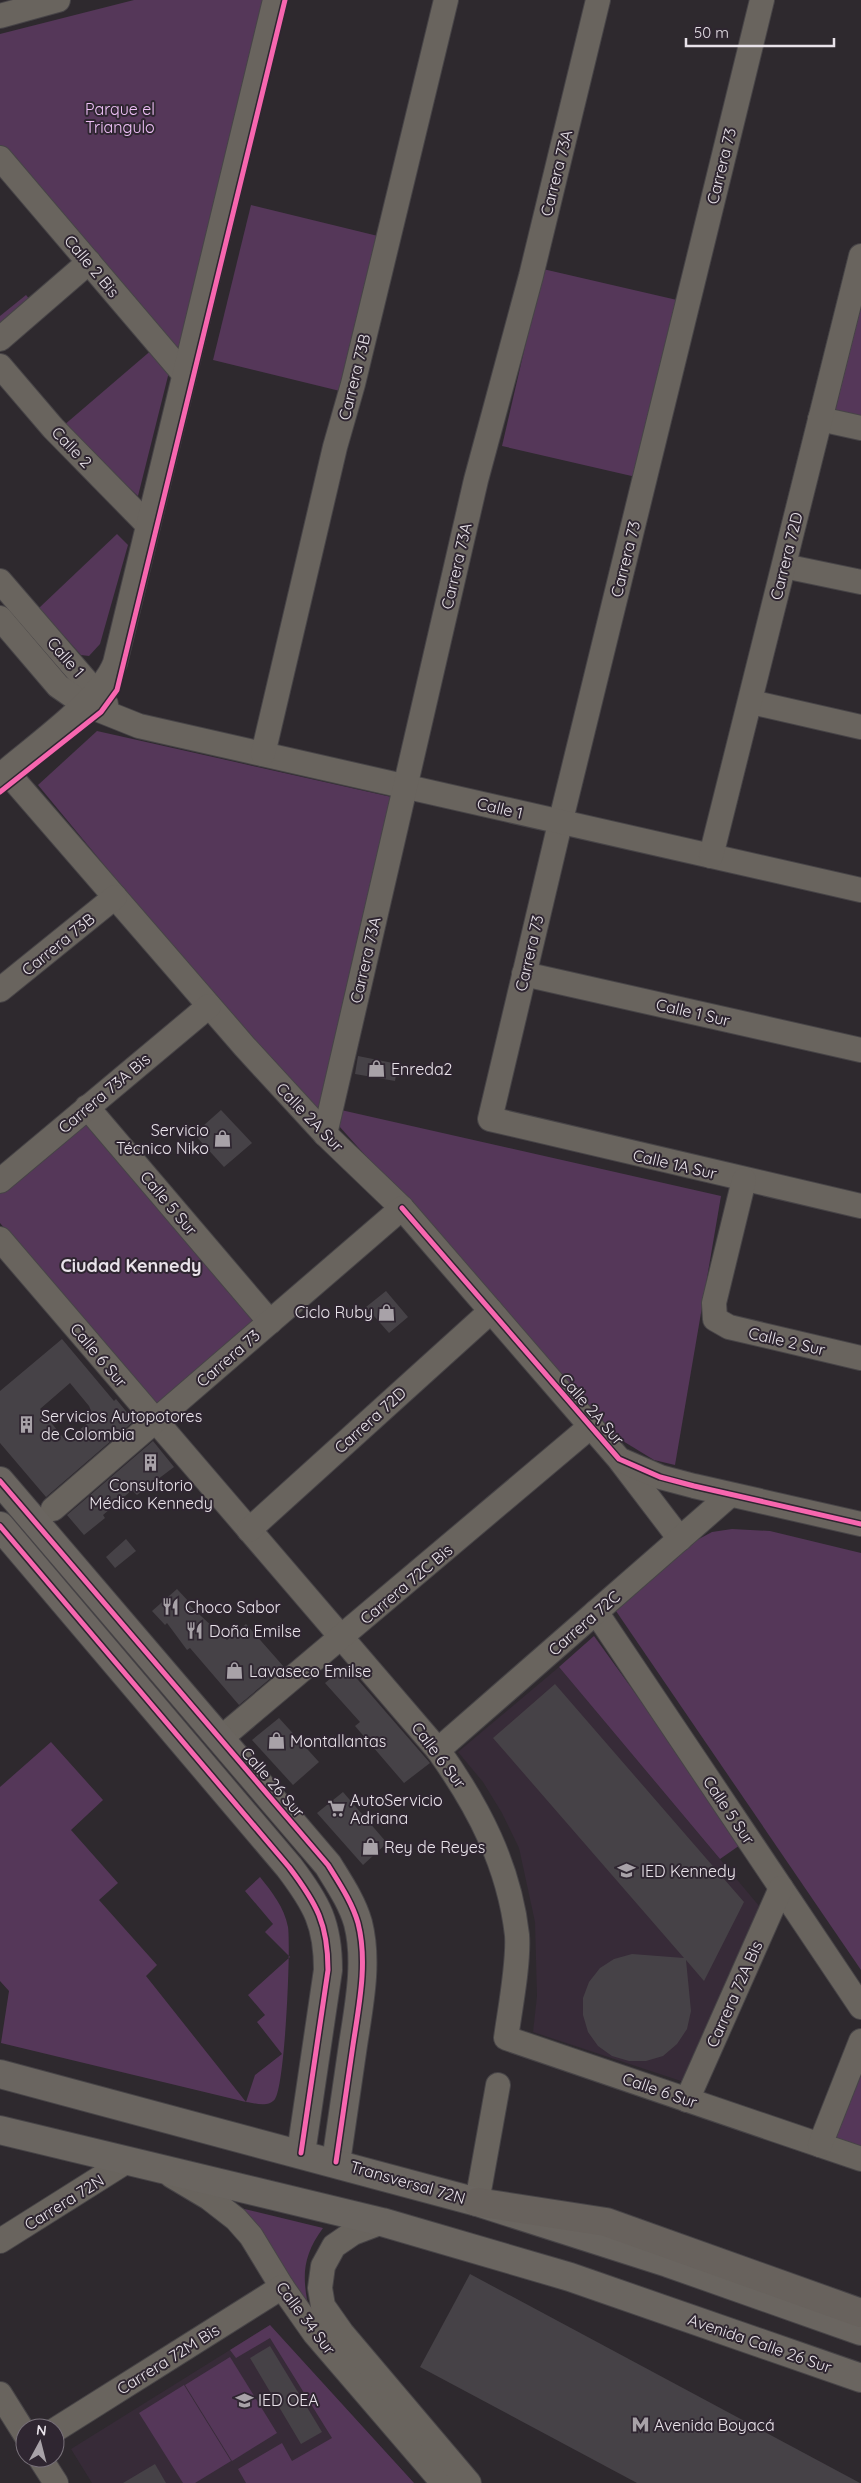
<svg xmlns="http://www.w3.org/2000/svg" width="861" height="2483" font-family="Quicksand,sans-serif">
<rect width="100%" height="100%" fill="#2e292e"/>
<g fill="#372b38">
<path d="M559,1667L760,1907L684,2082L533,2032L537,1996L535,1922L519,1848L502,1813L483,1782L458,1752Z"/>
<path d="M270,2325L414,2483H92L71,2449Z"/>
</g>
<g fill="#553759">
<path d="M134,0H263L182,346L173,351L0,148V34Z"/>
<path d="M251,205L382,237L344,392L213,360Z"/>
<path d="M543,269L677,300L636,477L502,446Z"/>
<path d="M26,295L32,302L0,326V316Z"/>
<path d="M861,301V418L835,412Z"/>
<path d="M154,348L169,372L138,496L63,426Z"/>
<path d="M117,534L128,545L100,644L89,656L81,655L39,608Z"/>
<path d="M97,731L396,798L321,1116L119,883L38,785Z"/>
<path d="M341,1110L721,1196L675,1465L654,1460L618,1438L339,1126Z"/>
<path d="M85,1118L259,1323L158,1408L0,1223V1190Z"/>
<path d="M732,1529L770,1531L861,1553V1970L616,1611L697,1540L712,1532Z"/>
<path d="M594,1636L743,1843L720,1859L559,1667Z"/>
<path d="M51,1742L103,1800L71,1830L118,1883L99,1900L157,1965L146,1976L246,2102L255,2075L282,2054L257,2022L265,2015L248,1995L290,1957L265,1932L273,1924L245,1891L260,1877C272,1892 284,1907 288,1927C291,1947 285,2085 275,2099C268,2108 255,2103 246,2102L1,2043L9,1991L0,1981V1787Z"/>
<path d="M861,2073V2147L836,2138Z"/>
<path d="M232,2206L323,2228C301,2258 302,2279 310,2314Z"/>
<path d="M270,2325L414,2483H246L238,2469L282,2443L292,2461L332,2438L270,2338L236,2358L230,2350Z"/>
<path d="M230,2357L277,2433L232,2461L185,2385Z"/>
<path d="M184,2385L231,2461L195,2483H183L139,2413Z"/>
</g>
<g fill="#464247" fill-rule="evenodd">
<path d="M358,1056L398,1064L395,1081L355,1074Z"/>
<path d="M221,1110L252,1143L224,1167L194,1134Z"/>
<path d="M386,1291L408,1317L389,1333L366,1307Z"/>
<path d="M62,1339L114,1401L116,1399L134,1421L46,1497L0,1443V1391ZM70,1383L89,1406L94,1418L66,1441L40,1409Z"/>
<path d="M153,1441L174,1467L137,1495L132,1490L103,1515L105,1518L84,1535L67,1515Z"/>
<path d="M126,1539L136,1551L115,1568L106,1557Z"/>
<path d="M177,1589L190,1603L188,1604L227,1640L246,1624L284,1667L239,1705L190,1648L187,1650L167,1623L165,1625L152,1611Z"/>
<path d="M346,1666L430,1763L404,1783L355,1726L360,1722L325,1683Z"/>
<path d="M555,1684L744,1902L704,1981L686,1960L691,2011L687,2029L677,2044L663,2056L646,2061H629L612,2056L598,2046L588,2032L583,2015V1998L589,1982L600,1968L614,1959L632,1954L684,1958L493,1738Z"/>
<path d="M279,1718L319,1762L293,1785L252,1740Z"/>
<path d="M343,1792L387,1843L363,1865L317,1813Z"/>
<path d="M470,2274L860,2483H637L420,2367Z"/>
<path d="M270,2346L322,2432L301,2444L250,2358Z"/>
<path d="M155,2464L166,2483H123Z"/>
</g>
<g fill="none" stroke-linecap="round" stroke-linejoin="round">
<defs>
<g id="minor">
<path d="M762,0L558,832L490,1119L861,1206"/>
<path d="M0,16L58,0"/>
<path d="M0,158L184,374"/>
<path d="M0,339L89,262"/>
<path d="M0,366L53,428L148,525"/>
<path d="M820,419L861,428"/>
<path d="M784,566L861,582"/>
<path d="M0,581L106,704"/>
<path d="M0,618L58,686L84,704L139,726L861,890"/>
<path d="M751,702L861,727"/>
<path d="M263,754L335,447L353,384L446,0"/>
<path d="M6,771L245,1047L325,1134L402,1208L619,1459L680,1539"/>
<path d="M0,776C32,748 101,700 115,663L275,0"/>
<path d="M711,856L861,256"/>
<path d="M524,974L861,1050"/>
<path d="M0,990L115,897"/>
<path d="M87,1107L270,1322"/>
<path d="M325,1134L476,480L531,276L598,0"/>
<path d="M744,1180L714,1303L715,1319L729,1327L861,1358"/>
<path d="M0,1181L209,1006"/>
<path d="M0,1239L438,1750C478,1806 509,1865 517,1935C519,1963 510,2009 506,2038L861,2159"/>
<path d="M623,1461L660,1477L694,1486L861,1524"/>
<path d="M53,1509L402,1208"/>
<path d="M249,1530L491,1311"/>
<path d="M596,1612L861,2007"/>
<path d="M220,1739L591,1426"/>
<path d="M438,1750L730,1495"/>
<path d="M687,2100L781,1888"/>
<path d="M820,2145L861,2041"/>
<path d="M172,2176L209,2198L236,2219L251,2236L282,2287L315,2334L443,2483"/>
<path d="M477,2202L498,2085"/>
<path d="M382,2222L353,2233L334,2246L323,2266L320,2288L323,2306L342,2333L469,2483"/>
<path d="M0,2241L127,2161"/>
<path d="M0,2394L25,2434"/>
<path d="M55,2430L282,2287"/>
<path d="M40,2458L56,2483"/>
</g>
<g id="major">
<path d="M0,1481L328,1865C339,1883 352,1902 358,1923C368,1962 359,2005 353,2045C347,2084 342,2123 336,2162"/>
<path d="M0,1526L289,1867C317,1904 328,1924 328,1970L301,2153"/>
<path d="M0,2074L477,2202L668,2263L861,2331"/>
<path d="M0,2130L382,2222L570,2277L861,2378"/>
</g>
<path id="highway" d="M477,2202L606,2222L861,2313"/>
</defs>
<use href="#minor" stroke="#474447" stroke-width="26"/>
<use href="#major" stroke="#474447" stroke-width="30"/>
<use href="#highway" stroke="#474447" stroke-width="30"/>
<use href="#minor" stroke="#69645e" stroke-width="24"/>
<use href="#major" stroke="#6a6560" stroke-width="28"/>
<use href="#highway" stroke="#68625d" stroke-width="28"/>
<defs>
<g id="cycleway">
<path d="M0,792L101,712L117,690L285,0"/>
<path d="M402,1208L619,1459L660,1477L694,1486L861,1524"/>
<path d="M0,1481L328,1865C339,1883 352,1902 358,1923C368,1962 359,2005 353,2045C347,2084 342,2123 336,2162"/>
<path d="M0,1526L289,1867C317,1904 328,1924 328,1970L301,2153"/>
</g>
</defs>
<use href="#cycleway" stroke="#2f2631" stroke-width="8"/>
<use href="#cycleway" stroke="#f766af" stroke-width="5"/>
</g>
<defs>
<symbol id="shop-bare" viewBox="-9 -9 18 18"><path d="M-5-2.5h2.3a2.7 3.5 0 0 1 5.4 0H5L5.5 6h-11ZM-1.5-2.5h3a1.5 2.3 0 0 0-3 0Z" fill="#a8a2a8" stroke="#2f2631" stroke-width="2.5" paint-order="stroke"/></symbol>
<symbol id="building-bare" viewBox="-9 -9 18 18"><path d="M-4-6H4V6H1V3H-1V6H-4ZM-2.5-4.3h1.7v1.8h-1.7ZM.8-4.3h1.7v1.8H.8ZM-2.5-1h1.7V.8h-1.7ZM.8-1h1.7V.8H.8Z" fill="#a8a2a8" stroke="#2f2631" stroke-width="2.5" paint-order="stroke"/></symbol>
<symbol id="restaurant-bare" viewBox="-9 -9 18 18"><path d="M-5-6h1v4h1v-4h1v4h1v-4h1v5L-1.5 .5V6h-2V.5L-5-1ZM5-6V6H3V1.5H1.5Q1.5-4 5-6Z" fill="#a8a2a8" stroke="#2f2631" stroke-width="2.5" paint-order="stroke"/></symbol>
<symbol id="supermarket-bare" viewBox="-9 -9 18 18"><path d="M-6-5.5h2.5l.6 2H6L4.5 2H-2.5L-4.4-4H-6ZM-1.5 3.2a1.3 1.3 0 1 0 .1 0ZM3 3.2a1.3 1.3 0 1 0 .1 0Z" fill="#a8a2a8" stroke="#2f2631" stroke-width="2.5" paint-order="stroke"/></symbol>
<symbol id="school-bare" viewBox="-9 -9 18 18"><path d="M0-5L7-2L0 1L-7-2ZM-4 1L0 2.5L4 1V4Q0 6-4 4Z" fill="#a8a2a8" stroke="#2f2631" stroke-width="2.5" paint-order="stroke"/></symbol>
<symbol id="metro-bare" viewBox="-9 -9 18 18"><path d="M-5.5 5V-5H-3L0 0L3-5H5.5V5H3V-.5L0 4L-3-.5V5Z" fill="#a8a2a8" stroke="#2f2631" stroke-width="2.5" paint-order="stroke"/></symbol>
</defs>
<g fill-rule="evenodd">
<use href="#shop-bare" x="364" y="1056" width="25" height="25"/>
<use href="#shop-bare" x="210" y="1126" width="25" height="25"/>
<use href="#shop-bare" x="374" y="1300" width="25" height="25"/>
<use href="#building-bare" x="14" y="1412" width="25" height="25"/>
<use href="#building-bare" x="138" y="1450" width="25" height="25"/>
<use href="#restaurant-bare" x="158" y="1594" width="25" height="25"/>
<use href="#restaurant-bare" x="182" y="1618" width="25" height="25"/>
<use href="#shop-bare" x="222" y="1658" width="25" height="25"/>
<use href="#shop-bare" x="264" y="1728" width="25" height="25"/>
<use href="#supermarket-bare" x="324" y="1796" width="25" height="25"/>
<use href="#shop-bare" x="358" y="1834" width="25" height="25"/>
<use href="#school-bare" x="614" y="1858" width="25" height="25"/>
<use href="#school-bare" x="232" y="2388" width="25" height="25"/>
<use href="#metro-bare" x="628" y="2412" width="25" height="25"/>
</g>
<g text-anchor="middle" stroke-width="4" stroke-linejoin="round" paint-order="stroke">
<g font-size="16" fill="#f1c2f9" stroke="#2f2631">
<text x="120" y="115">Parque el<tspan x="120" dy="18">Triangulo</tspan></text>
</g>
<g font-size="16" fill="#e9e3ea" stroke="#2f2631">
<text transform="translate(721 166) rotate(-76)" y="6">Carrera 73</text>
<text transform="translate(556 173) rotate(-76)" y="6">Carrera 73A</text>
<text transform="translate(92 266) rotate(50)" y="6">Calle 2 Bis</text>
<text transform="translate(354 377) rotate(-76)" y="6">Carrera 73B</text>
<text transform="translate(72 447) rotate(46)" y="6">Calle 2</text>
<text transform="translate(786 556) rotate(-76)" y="6">Carrera 72D</text>
<text transform="translate(625 559) rotate(-76)" y="6">Carrera 73</text>
<text transform="translate(456 566) rotate(-77)" y="6">Carrera 73A</text>
<text transform="translate(66 657) rotate(49)" y="6">Calle 1</text>
<text transform="translate(500 808) rotate(13)" y="6">Calle 1</text>
<text transform="translate(58 944) rotate(-39)" y="6">Carrera 73B</text>
<text transform="translate(529 953) rotate(-77)" y="6">Carrera 73</text>
<text transform="translate(365 960) rotate(-77)" y="6">Carrera 73A</text>
<text transform="translate(693 1012) rotate(13)" y="6">Calle 1 Sur</text>
<text transform="translate(104 1093) rotate(-40)" y="6">Carrera 73A Bis</text>
<text transform="translate(310 1117) rotate(46)" y="6">Calle 2A Sur</text>
<text transform="translate(675 1164) rotate(13)" y="6">Calle 1A Sur</text>
<text transform="translate(169 1203) rotate(50)" y="6">Calle 5 Sur</text>
<text transform="translate(787 1341) rotate(13)" y="6">Calle 2 Sur</text>
<text transform="translate(99 1355) rotate(50)" y="6">Calle 6 Sur</text>
<text transform="translate(228 1358) rotate(-41)" y="6">Carrera 73</text>
<text transform="translate(592 1409) rotate(49)" y="6">Calle 2A Sur</text>
<text transform="translate(370 1420) rotate(-42)" y="6">Carrera 72D</text>
<text transform="translate(406 1584) rotate(-40)" y="6">Carrera 72C Bis</text>
<text transform="translate(584 1623) rotate(-41)" y="6">Carrera 72C</text>
<text transform="translate(439 1755) rotate(53)" y="6">Calle 6 Sur</text>
<text transform="translate(273 1782) rotate(49)" y="6">Calle 26 Sur</text>
<text transform="translate(729 1810) rotate(56)" y="6">Calle 5 Sur</text>
<text transform="translate(734 1994) rotate(-66)" y="6">Carrera 72A Bis</text>
<text transform="translate(660 2090) rotate(19)" y="6">Calle 6 Sur</text>
<text transform="translate(408 2182) rotate(16)" y="6">Transversal 72N</text>
<text transform="translate(64 2202) rotate(-32)" y="6">Carrera 72N</text>
<text transform="translate(306 2318) rotate(53)" y="6">Calle 34 Sur</text>
<text transform="translate(760 2343) rotate(19)" y="6">Avenida Calle 26 Sur</text>
<text transform="translate(168 2359) rotate(-32)" y="6">Carrera 72M Bis</text>
</g>
<g font-size="16" fill="#e9e3ea" stroke="#2f2631" text-anchor="start">
<text x="391" y="1075">Enreda2</text>
<text x="209" y="1136" text-anchor="end">Servicio<tspan x="209" dy="18">Técnico Niko</tspan></text>
<text x="373" y="1318" text-anchor="end">Ciclo Ruby</text>
<text x="41" y="1422">Servicios Autopotores<tspan x="41" dy="18">de Colombia</tspan></text>
<text x="151" y="1491" text-anchor="middle">Consultorio<tspan x="151" dy="18">Médico Kennedy</tspan></text>
<text x="185" y="1613">Choco Sabor</text>
<text x="209" y="1637">Doña Emilse</text>
<text x="249" y="1677">Lavaseco Emilse</text>
<text x="290" y="1747">Montallantas</text>
<text x="350" y="1806">AutoServicio<tspan x="350" dy="18">Adriana</tspan></text>
<text x="384" y="1853">Rey de Reyes</text>
<text x="641" y="1877">IED Kennedy</text>
<text x="258" y="2406">IED OEA</text>
<text x="654" y="2431">Avenida Boyacá</text>
</g>
<g font-size="18" font-weight="bold" fill="#e9e3ea" stroke="#2f2631">
<text x="131" y="1272">Ciudad Kennedy</text>
</g>
</g>
<g transform="translate(40 2443) rotate(7)"><circle r="24" fill="#2f2631" stroke="#79727b"/>
<path d="M0-4L9 19L0 12L-9 19Z" fill="#a8a2a8"/>
<text y="-8" font-size="14" font-weight="bold" text-anchor="middle" fill="#e9e3ea">N</text>
</g>
<path d="M686 38v8h148v-8" fill="none" stroke="#e9e3ea" stroke-width="2.5"/>
<text x="694" y="38" font-size="15" fill="#e9e3ea" stroke="#2f2631" stroke-width="4" paint-order="stroke">50 m</text>
</svg>
